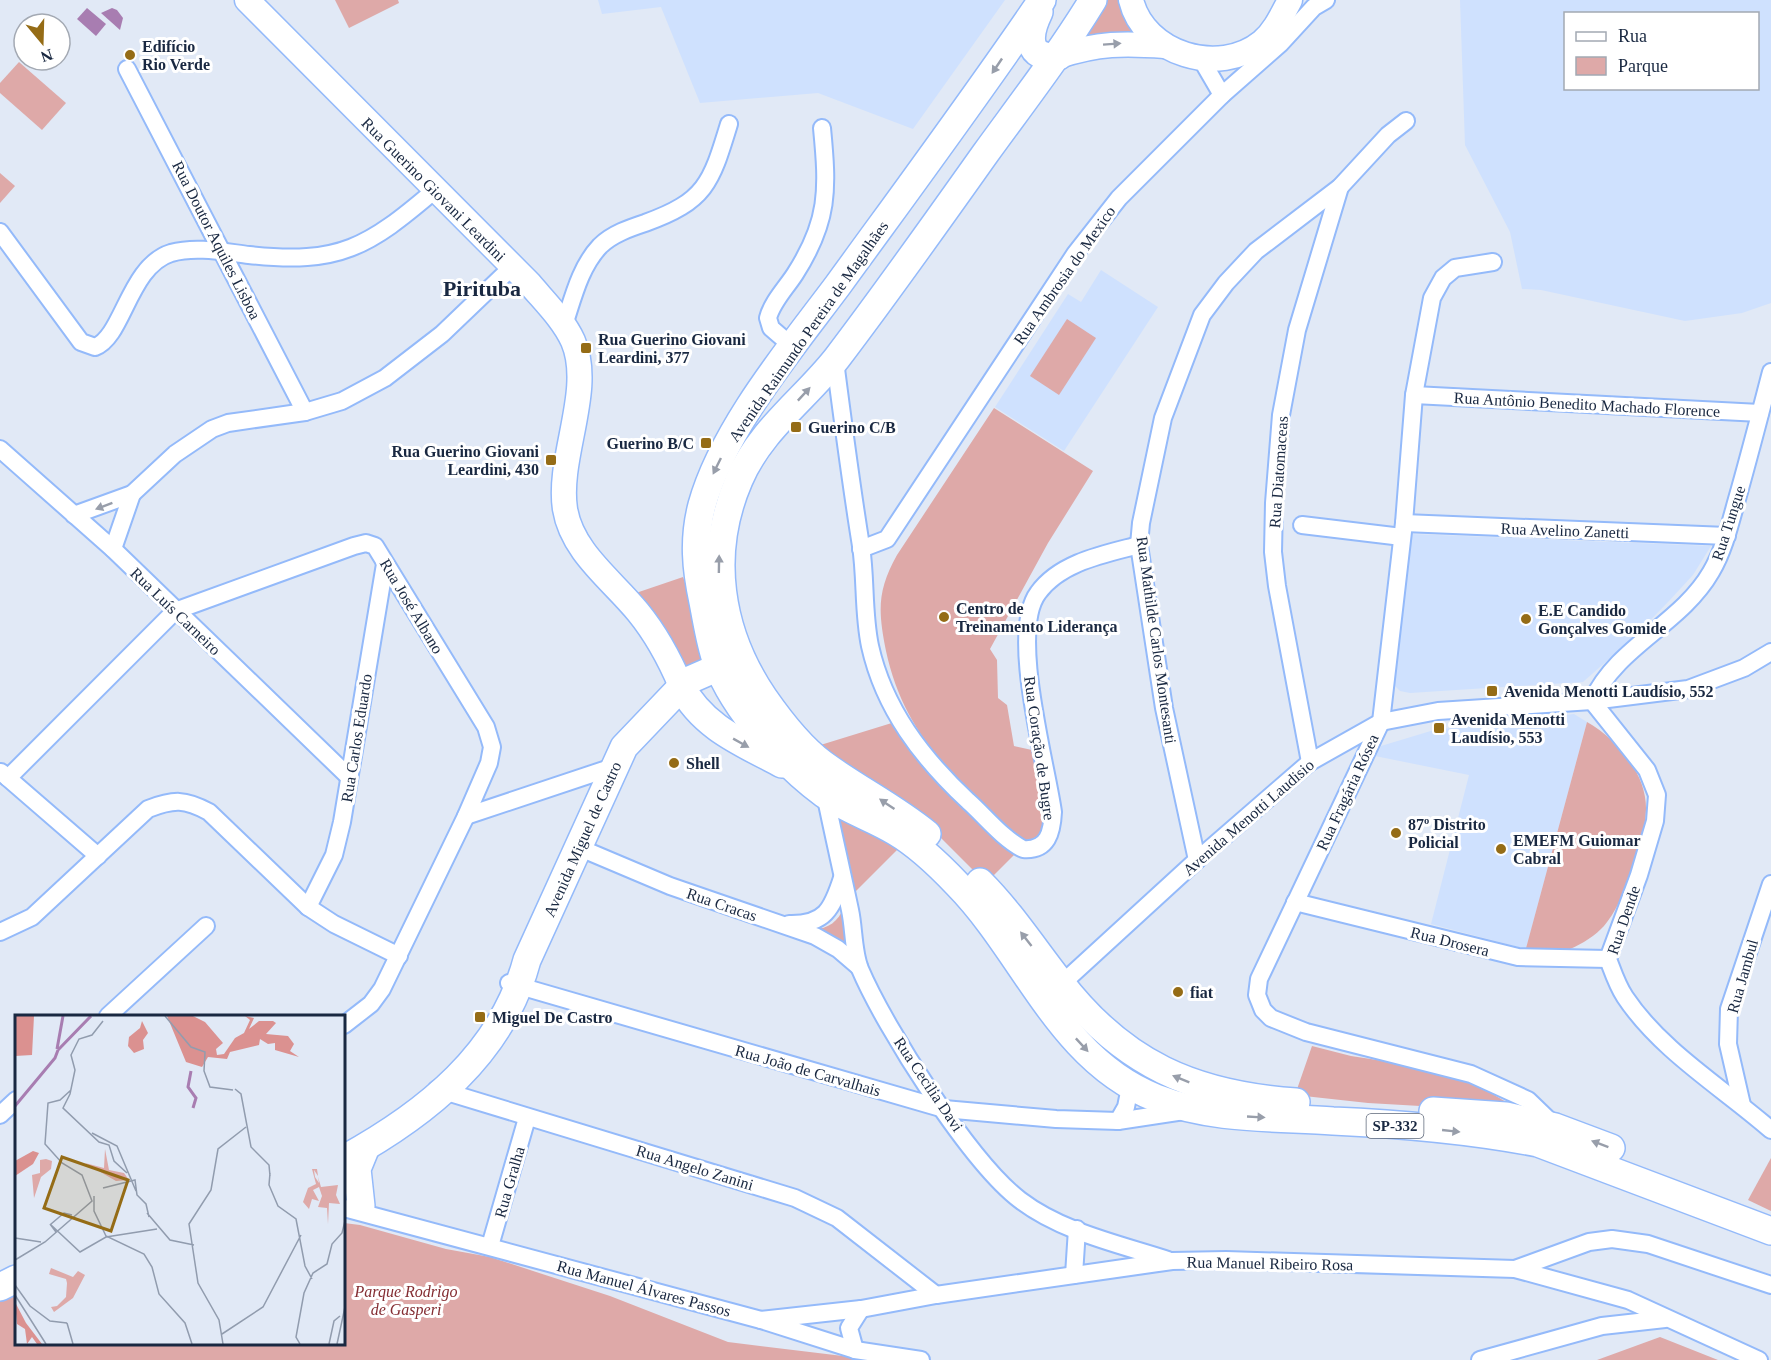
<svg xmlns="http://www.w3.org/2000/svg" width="1771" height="1360" font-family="Georgia,serif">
<rect width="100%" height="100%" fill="#e1e9f6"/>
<g fill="#cfe1fe" fill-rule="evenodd">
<path d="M598,0H1005L913,129L818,93L700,103L661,7L602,14Z"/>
<path d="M1460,0H1771V303L1742,313L1685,321L1541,290L1522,289L1510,232L1465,145ZM1566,14H1758V88H1566Z"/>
<path d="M1101,270L1158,307L1064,451L995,407L1068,294L1081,302Z"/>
<path d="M1410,534L1711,546L1693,575L1669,601L1635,636L1583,682L1410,693L1400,691L1392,683Z"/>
<path d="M1574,714L1587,722L1526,949L1431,924L1469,775L1375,756L1381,746L1434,730Z"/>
</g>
<g fill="#dea9a8">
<path d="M335,0H398L399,3L349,28Z"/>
<path d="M1098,0H1125L1145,37L1078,45Z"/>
<path d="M19,62L66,103L42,130L0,93V83Z"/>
<path d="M0,173L15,186L0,203Z"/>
<path d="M1067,319L1096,338L1059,395L1030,376Z"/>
<path d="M994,408L1093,471L1048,543L990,649L997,660L998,698L1007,705L1014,746L1032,750C1038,776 1053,809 1042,834L1028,841L1021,840C959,784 904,736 886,651C878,611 877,591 897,555Z"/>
<path d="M683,577L712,655L690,673L633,594Z"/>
<path d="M895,722L1017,852L986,883L937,834L814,747Z"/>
<path d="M1587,722C1617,739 1647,774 1646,810C1645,841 1625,902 1604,926C1596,935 1582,944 1570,949C1556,954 1539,952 1525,952Z"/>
<path d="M834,812L902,845L853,894Z"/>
<path d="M844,907L854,953L813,930C829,928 838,922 844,907Z"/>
<path d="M1312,1046L1351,1056L1456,1072L1506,1102L1490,1110L1368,1103L1295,1095Z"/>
<path d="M1771,1158V1211L1748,1200Z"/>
<path d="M344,1223L360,1225L446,1249L490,1257L610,1296L728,1342L876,1360H0V1300L16,1293V1344H344Z"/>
<path d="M1660,1337L1718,1360H1597Z"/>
</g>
<g fill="#a87db1">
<path d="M87,8L106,24L96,36L77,19Z"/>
<path d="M112,8L117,10L123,18L120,30L101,13Z"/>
</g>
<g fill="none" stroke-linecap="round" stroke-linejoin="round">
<defs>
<g id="street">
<path d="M1201,59L1222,95"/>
<path d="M127,69L305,412"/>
<path d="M0,232L81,342L95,347C123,337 129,266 171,253C196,246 224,252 249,255C340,265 368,247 435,190"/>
<path d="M1493,262L1455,268L1443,278L1432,298L1414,395L1404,523L1381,722L1259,979L1257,995L1263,1010L1271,1018L1306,1032L1471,1074L1528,1100L1555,1126"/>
<path d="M564,325C573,298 580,267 600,246C612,234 630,228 645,223C706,201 711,183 729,124"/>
<path d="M793,347L771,328L768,318C772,302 786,288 795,274C829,221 828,190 822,128"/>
<path d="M835,361C843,423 851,484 861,546C866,579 863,613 870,646C884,709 922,758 968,801C985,816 1002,838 1023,849C1048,851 1052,832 1053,812C1046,762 1009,632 1038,593C1060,562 1105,554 1139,545"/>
<path d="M1771,372C1760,414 1749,457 1737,499C1730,524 1724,550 1711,572C1681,624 1617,646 1592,701L1647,770L1657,795L1655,821L1639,875L1608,959C1613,972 1617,985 1625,997C1661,1051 1723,1088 1771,1130"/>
<path d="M1414,395L1760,413"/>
<path d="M0,449L113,549L349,777"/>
<path d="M74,515L132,494L175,454L212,429L228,423L305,412L342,401L385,378L442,334L512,267"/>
<path d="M1404,523L1727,536"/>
<path d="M1302,525L1402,537"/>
<path d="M113,549L132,494"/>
<path d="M861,549L887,539L1075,254L1119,198L1222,95L1280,44L1314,7L1326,0"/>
<path d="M1310,762L1277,586L1273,552L1274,503L1281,415L1297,330L1340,187"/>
<path d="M1,772L98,856"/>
<path d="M8,778L175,611L354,546L366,543L375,546L486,727L492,747L489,763L466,816L382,989L371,1004L344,1025"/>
<path d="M825,794C833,833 842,872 850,910C854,928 853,952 860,969C885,1028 970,1162 1020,1200C1062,1232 1119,1244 1168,1260"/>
<path d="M466,816L613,767"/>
<path d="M580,848L670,886L815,936L838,949L859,967"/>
<path d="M1197,860L1164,708L1139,545L1141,523L1163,418L1202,315L1226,283L1256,251L1340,187L1388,135L1406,121"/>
<path d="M1295,902L1518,957L1608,959"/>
<path d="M308,907L334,855L342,822L385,564"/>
<path d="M789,924C825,925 832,909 842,878"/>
<path d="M0,932L32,917L148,809C174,799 185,799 209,812L308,907L334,924L399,956"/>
<path d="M509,983L944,1109L1056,1119L1118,1121L1184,1111"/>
<path d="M1055,990L1197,860L1310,762L1381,722L1438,711L1592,701L1688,689L1744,668L1771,652"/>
<path d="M108,1016L206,926"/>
<path d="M437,1089L795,1198L837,1218L936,1295"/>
<path d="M1742,1105L1728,1044L1729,1009L1771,884"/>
<path d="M0,1115L16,1100"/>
<path d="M1118,1121L1126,1107L1130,1087"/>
<path d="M344,1208L761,1320L855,1350L921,1360"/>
<path d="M490,1246L527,1118"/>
<path d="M1515,1269L1628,1300L1759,1360"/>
<path d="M1074,1275L1077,1229"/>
<path d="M761,1320L861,1309L936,1295L1172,1261L1226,1260L1515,1269L1589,1242L1612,1239L1648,1244L1771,1285"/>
<path d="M855,1350L849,1328L861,1309"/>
<path d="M1480,1360L1602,1326L1665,1319"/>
</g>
<g id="secondary">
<path d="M247,0L529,283C544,301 563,319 573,341C594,390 557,457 565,509C572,552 612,580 638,612C656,634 670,660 681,686"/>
<path d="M1131,0C1144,54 1219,77 1262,42C1275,31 1282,15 1290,0"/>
<path d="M1059,56C1098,43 1124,43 1165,46"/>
</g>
<g id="primary">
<path d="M1042,0C976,97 907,190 838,285C791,348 723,429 702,505C693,539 696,569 703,602C707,622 710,644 717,663C734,710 785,765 824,794C847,810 873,818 896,832C918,845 939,865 957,884C1025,953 1059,1060 1156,1098C1212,1120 1274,1117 1333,1121C1401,1124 1471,1130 1538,1143L1771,1231"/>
<path d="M1039,12C1028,35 1025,60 1059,56"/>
<path d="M681,686C703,728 743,743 782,764"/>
<path d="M927,834C894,807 857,789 823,764C800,747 780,721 764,698C719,632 707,554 739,480C760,430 805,399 837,358C888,291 936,223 985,154C1022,103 1060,54 1093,0"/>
<path d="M980,882C1010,912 1034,949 1060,982C1123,1064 1194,1095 1296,1102"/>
<path d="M1433,1111L1506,1116L1555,1127L1611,1148"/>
<path d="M344,1159C426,1114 502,1054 527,960L624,747L687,681L719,667"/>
<path d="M361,1206L357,1169L366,1147"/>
<path d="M0,1287L16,1279"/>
</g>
</defs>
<use href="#street" stroke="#94bafa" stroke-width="20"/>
<use href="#secondary" stroke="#94bafa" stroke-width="27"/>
<use href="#primary" stroke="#94bafa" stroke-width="30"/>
<use href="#street" stroke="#fff" stroke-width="16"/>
<use href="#secondary" stroke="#fff" stroke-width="24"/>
<use href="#primary" stroke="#fff" stroke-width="27"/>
</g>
<defs><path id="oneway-solid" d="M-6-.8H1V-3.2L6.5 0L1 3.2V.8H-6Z" transform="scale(1.5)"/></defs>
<g fill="#989eaa">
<use href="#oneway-solid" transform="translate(1112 44) rotate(-4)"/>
<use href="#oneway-solid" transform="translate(997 66) rotate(124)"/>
<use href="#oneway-solid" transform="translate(804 394) rotate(-47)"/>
<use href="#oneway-solid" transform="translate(717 466) rotate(116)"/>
<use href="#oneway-solid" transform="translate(104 506) rotate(159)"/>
<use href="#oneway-solid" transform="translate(719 564) rotate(-89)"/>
<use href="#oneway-solid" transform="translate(741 743) rotate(29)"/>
<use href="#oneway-solid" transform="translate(887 804) rotate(-146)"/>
<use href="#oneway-solid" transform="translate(1026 939) rotate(-128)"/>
<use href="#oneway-solid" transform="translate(1082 1045) rotate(47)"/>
<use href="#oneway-solid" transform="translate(1181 1079) rotate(-158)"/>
<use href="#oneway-solid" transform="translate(1256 1117) rotate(3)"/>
<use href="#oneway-solid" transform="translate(1451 1131) rotate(6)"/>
<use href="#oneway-solid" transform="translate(1600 1144) rotate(-159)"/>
</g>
<g fill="#956c16" stroke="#fff" stroke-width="2">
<circle cx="130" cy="55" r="6"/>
<rect x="580" y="342" width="12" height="12" rx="3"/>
<rect x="790" y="421" width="12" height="12" rx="3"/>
<rect x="700" y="437" width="12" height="12" rx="3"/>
<rect x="545" y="454" width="12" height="12" rx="3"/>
<circle cx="944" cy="617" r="6"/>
<circle cx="1526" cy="619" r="6"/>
<rect x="1486" y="685" width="12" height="12" rx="3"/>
<rect x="1433" y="722" width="12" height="12" rx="3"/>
<circle cx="674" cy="763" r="6"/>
<circle cx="1396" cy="833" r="6"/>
<circle cx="1501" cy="849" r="6"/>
<circle cx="1178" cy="992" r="6"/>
<rect x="474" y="1011" width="12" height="12" rx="3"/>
</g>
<g text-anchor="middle" stroke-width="6" stroke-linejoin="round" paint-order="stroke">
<rect fill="#fff" stroke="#5e687a" stroke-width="1.5" x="1366.5" y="1114" width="57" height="24" rx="4.5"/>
<g font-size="15" font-weight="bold" fill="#192841">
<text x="1395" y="1131">SP-332</text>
</g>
<g font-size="16" font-weight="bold" fill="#192841" stroke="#fff" text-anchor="start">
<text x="142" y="52">Edifício<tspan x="142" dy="18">Rio Verde</tspan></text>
<text x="598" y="345">Rua Guerino Giovani<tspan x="598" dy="18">Leardini, 377</tspan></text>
<text x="808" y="433">Guerino C/B</text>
<text x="694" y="449" text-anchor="end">Guerino B/C</text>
<text x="539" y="457" text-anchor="end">Rua Guerino Giovani<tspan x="539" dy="18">Leardini, 430</tspan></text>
<text x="956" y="614">Centro de<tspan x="956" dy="18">Treinamento Liderança</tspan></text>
<text x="1538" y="616">E.E Candido<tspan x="1538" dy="18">Gonçalves Gomide</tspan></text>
<text x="1504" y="697">Avenida Menotti Laudísio, 552</text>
<text x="1451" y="725">Avenida Menotti<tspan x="1451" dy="18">Laudísio, 553</tspan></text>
<text x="686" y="769">Shell</text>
<text x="1408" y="830">87º Distrito<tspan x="1408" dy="18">Policial</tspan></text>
<text x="1513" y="846">EMEFM Guiomar<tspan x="1513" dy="18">Cabral</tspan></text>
<text x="1190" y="998">fiat</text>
<text x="492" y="1023">Miguel De Castro</text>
</g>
<g font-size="16" fill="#192841" stroke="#fff">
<text transform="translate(434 189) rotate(45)" y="6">Rua Guerino Giovani Leardini</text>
<text transform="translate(217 240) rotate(63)" y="6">Rua Doutor Aquiles Lisboa</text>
<text transform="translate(1064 275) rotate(-55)" y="6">Rua Ambrosia do Mexico</text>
<text transform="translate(808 331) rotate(-55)" y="6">Avenida Raimundo Pereira de Magalhães</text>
<text transform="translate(1587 404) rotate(3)" y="6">Rua Antônio Benedito Machado Florence</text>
<text transform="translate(1278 472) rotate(-86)" y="6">Rua Diatomaceas</text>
<text transform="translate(1728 523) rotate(-72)" y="6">Rua Tungue</text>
<text transform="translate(1565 530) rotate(2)" y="6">Rua Avelino Zanetti</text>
<text transform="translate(412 606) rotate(59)" y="6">Rua José Albano</text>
<text transform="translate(176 611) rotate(44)" y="6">Rua Luís Carneiro</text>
<text transform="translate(1157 640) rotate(82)" y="6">Rua Mathilde Carlos Montesanti</text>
<text transform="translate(356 738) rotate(-81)" y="6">Rua Carlos Eduardo</text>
<text transform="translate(1040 748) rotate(82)" y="6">Rua Coração de Bugre</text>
<text transform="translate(1347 792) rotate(-65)" y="6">Rua Fragária Rósea</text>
<text transform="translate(1248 817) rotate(-41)" y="6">Avenida Menotti Laudisio</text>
<text transform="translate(582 839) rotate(-66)" y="6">Avenida Miguel de Castro</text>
<text transform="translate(722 904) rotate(19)" y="6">Rua Cracas</text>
<text transform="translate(1623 920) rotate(-71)" y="6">Rua Dende</text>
<text transform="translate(1450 941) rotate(14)" y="6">Rua Drosera</text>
<text transform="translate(1742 976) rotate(-74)" y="6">Rua Jambul</text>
<text transform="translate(808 1070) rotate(16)" y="6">Rua João de Carvalhais</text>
<text transform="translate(929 1084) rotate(56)" y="6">Rua Cecilia Davi</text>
<text transform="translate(695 1167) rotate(17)" y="6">Rua Angelo Zanini</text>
<text transform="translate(509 1182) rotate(-74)" y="6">Rua Gralha</text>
<text transform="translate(1270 1263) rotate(1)" y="6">Rua Manuel Ribeiro Rosa</text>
<text transform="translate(644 1288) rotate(15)" y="6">Rua Manuel Álvares Passos</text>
</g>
<g font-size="16" font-style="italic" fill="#842d32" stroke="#fff">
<text x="406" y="1297">Parque Rodrigo<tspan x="406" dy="18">de Gasperi</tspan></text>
</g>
<g font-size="22" font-weight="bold" fill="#192841" stroke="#fff">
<text x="482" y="296">Pirituba</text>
</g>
</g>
<g transform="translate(15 1015)">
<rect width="330" height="330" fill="#e1e9f6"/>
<path d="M90,134L94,155L109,158L114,165L101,166L70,148L89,153ZM31,144L37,146L36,154L26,162L19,183L17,160L25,158V145ZM297,154H302L303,161L299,155L300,162L304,168L303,162L306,172L323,170L321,180L325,189L314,188L313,209L312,193L303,192L307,181L304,172L298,175L304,186L297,184L294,194L288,187L293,173L301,169ZM36,253L58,262L63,256L70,260L58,283L39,297L36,292L42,291L51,282L52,268L51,264L34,259Z" fill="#dea9a8"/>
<path d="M0,1H19L17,40L0,41ZM152,1H178L190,7L208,28L201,34L202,40L209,39L220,23L229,18L235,5L230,1L239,3L234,14L244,6H258L261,8L251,19L273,21L279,29L275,36L284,42L260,35V28L253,29L245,24L244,30L215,37L212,44L193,42L187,52L171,47ZM127,6L133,18L128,25L129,34L119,38L113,31L114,22L125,13ZM18,136L24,138L18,149L0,161V146ZM0,287L11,308L27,329H22L17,322L12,329L10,314L2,309Z" fill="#db9190"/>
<path fill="none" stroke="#a87db1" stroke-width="3" d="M42,34L48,1M43,35L76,1M176,56L173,72L181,83L178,93M0,91L40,43L43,35"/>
<path fill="none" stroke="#919cae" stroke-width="1.5" d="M150,1L176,32L190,37L189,56L195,72L218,75M88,6L77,20L64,24L56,40L60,55L55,79L48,93L84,127L94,130L99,146L112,158M220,74L226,79L236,132L254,150L255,161M77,118L102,131L121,176M255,158L254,170L263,191L281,204L290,251L297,264M88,173L120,165L122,180L131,189L134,202M79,181V196L91,221L129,239L137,252L144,279L170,308L177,329M132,198L155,225L179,230M36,209L49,198L57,200M41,217L35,209L65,237L91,222L142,214M0,223L26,227M0,245L30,227L77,186L67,160L47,148L30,129L33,88L45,85L56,75M0,270L15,291L35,306L52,308M0,280L31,329M52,308L58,329M207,319L248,292L286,220M208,329L204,305L183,268L174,209L196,175L203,134L231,112M285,329L281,322L289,278L298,258L312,249L317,229L327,218L330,206M314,329L319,306L325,301M322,329L330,292"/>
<path fill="#956c16" fill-opacity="0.15" stroke="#956c16" stroke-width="3" d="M47,142L113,165L96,216L29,193Z"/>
<rect width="330" height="330" fill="none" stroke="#192841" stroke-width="3"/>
</g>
<rect x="1564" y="12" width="195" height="78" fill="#ffffff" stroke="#a3a9b3" stroke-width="1.5"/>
<rect x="1576" y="32" width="30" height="9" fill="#ffffff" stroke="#a3a9b3" stroke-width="1.5"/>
<text x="1618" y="42" font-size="18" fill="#192841">Rua</text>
<rect x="1576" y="57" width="30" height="18" fill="#dea9a8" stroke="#a3a9b3" stroke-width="1.5"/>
<text x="1618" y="72" font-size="18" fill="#192841">Parque</text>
<g transform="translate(42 42) rotate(161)"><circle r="28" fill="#ffffff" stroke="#a3a9b3" stroke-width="1.5"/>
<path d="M0-4.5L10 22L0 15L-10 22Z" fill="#956c16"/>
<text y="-9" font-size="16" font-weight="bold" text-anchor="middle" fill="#192841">N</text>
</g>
</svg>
